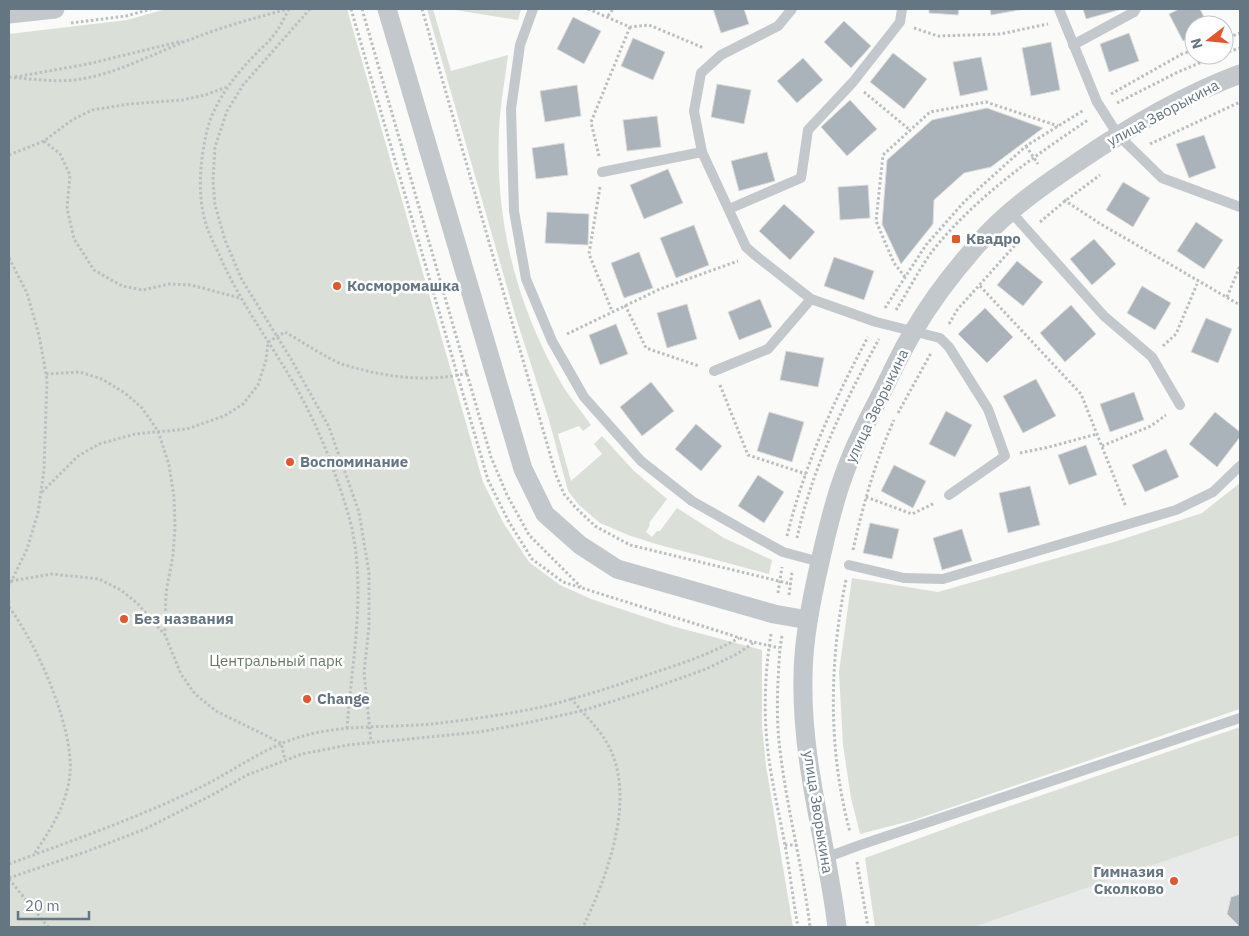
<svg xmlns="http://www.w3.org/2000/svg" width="1249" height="936" font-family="'IBM Plex Sans',sans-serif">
<rect width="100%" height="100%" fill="#fafaf8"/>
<path fill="#e8e9e9" d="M1240,835V927H974Z"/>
<g fill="#dadfd7">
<path d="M166,9H347L483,482L504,524L529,562L560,585L591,599L672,626L762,650V726L766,766L793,927H9V34L127,20Z"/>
<path d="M427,9H433L451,71L508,55C505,80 500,106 499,131C495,223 517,308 564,388C572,400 582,412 591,425L583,431L579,426L558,434L571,481L602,454L594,444L602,436L634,471L667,499L649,523L650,525L646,532L652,537L657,531H660L677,508L724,538L772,560L769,574L656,544L628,535L600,523L579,505L568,491L549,420L516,318Z"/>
<path d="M449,9H521L518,20Z"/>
<path d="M1240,483V709L914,820L860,834L851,798L843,745L839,672L852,578L938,592L1117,541L1202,513Z"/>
<path d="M1240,727V835L974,927H875L865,858L975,818Z"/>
</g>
<g fill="#aab3b9" stroke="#dcdcda">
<path d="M713,9H744L749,24L721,33Z"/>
<path d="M929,9H959L958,15L929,13Z"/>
<path d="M990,9H1025L991,15Z"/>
<path d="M1083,9H1122L1086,19Z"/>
<path d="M1179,9H1200L1208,25H1194V35L1183,41L1169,14Z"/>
<path d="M573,17L601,31L584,64L557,49Z"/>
<path d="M844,21L871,46L851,68L824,42Z"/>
<path d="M1129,33L1139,61L1109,72L1100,44Z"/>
<path d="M633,38L665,52L653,80L621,66Z"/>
<path d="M1051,42L1060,90L1031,96L1022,48Z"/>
<path d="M893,53L927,79L904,109L870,82Z"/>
<path d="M981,57L988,90L960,96L953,62Z"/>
<path d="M803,58L823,80L797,103L777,81Z"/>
<path d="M717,84L751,90L744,124L711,117Z"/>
<path d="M577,85L581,116L545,122L540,91Z"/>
<path d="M850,100L877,129L847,156L821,127Z"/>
<path d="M987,108L1043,128L991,167L964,173L934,200L933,224L901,264L882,224L887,160L932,120Z"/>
<path d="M657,116L661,147L627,151L623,120Z"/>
<path d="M1204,135L1216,168L1189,178L1176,144Z"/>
<path d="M564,143L568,175L536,179L532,148Z"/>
<path d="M767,152L775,181L739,191L731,161Z"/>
<path d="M668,169L683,203L644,219L630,185Z"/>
<path d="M1123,182L1150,198L1133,227L1106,210Z"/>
<path d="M868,185L870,218L840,220L838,187Z"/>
<path d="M784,204L815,232L790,260L759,231Z"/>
<path d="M547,212L589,214L588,245L545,243Z"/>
<path d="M1196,222L1223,240L1204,269L1177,251Z"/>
<path d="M694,225L709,265L676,278L660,238Z"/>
<path d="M1094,239L1116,264L1092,285L1070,259Z"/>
<path d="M639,252L653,288L624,298L611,263Z"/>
<path d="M834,257L874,271L864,300L824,286Z"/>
<path d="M1017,261L1043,282L1023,306L997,285Z"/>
<path d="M1142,286L1171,303L1155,330L1127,313Z"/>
<path d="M760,299L772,327L739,340L728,312Z"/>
<path d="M687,304L697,339L667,348L657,313Z"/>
<path d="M1071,305L1096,334L1065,362L1040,333Z"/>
<path d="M985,308L1013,337L987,363L958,334Z"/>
<path d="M1206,318L1232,329L1218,363L1191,352Z"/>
<path d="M616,324L628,354L600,365L589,335Z"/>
<path d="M786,351L824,358L818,387L780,380Z"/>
<path d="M1036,379L1056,416L1023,433L1003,396Z"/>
<path d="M651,382L674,411L642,436L620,407Z"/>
<path d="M1134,392L1144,420L1110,432L1100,404Z"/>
<path d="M946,411L972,425L955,457L929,444Z"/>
<path d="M769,412L804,422L792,462L757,451Z"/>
<path d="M1215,412L1240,432V437L1217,467L1189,444Z"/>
<path d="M696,424L722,446L701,471L675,449Z"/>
<path d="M1086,445L1097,475L1069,485L1058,455Z"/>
<path d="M1166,449L1179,477L1145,492L1132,465Z"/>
<path d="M894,465L926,481L913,508L881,491Z"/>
<path d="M758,475L784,492L764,523L738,506Z"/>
<path d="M1030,486L1040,525L1008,533L999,493Z"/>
<path d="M870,523L899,529L892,559L863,553Z"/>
<path d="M962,529L972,561L942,570L933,538Z"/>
<path d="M1240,894V927H1238V925L1227,914L1231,897Z"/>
</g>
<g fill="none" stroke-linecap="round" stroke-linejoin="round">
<g stroke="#bbbfc2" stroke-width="3" stroke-dasharray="2.5 2.5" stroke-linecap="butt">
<path d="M289,9C284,18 280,28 273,36C267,44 258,51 251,59C231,80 212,106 206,135C200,162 198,191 204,217C207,230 213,242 219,254C239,301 270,342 296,387C318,426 334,468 347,510C369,581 352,657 347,729"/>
<path d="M310,9L243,85L227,111L215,147L213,181L215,205L225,240L242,280L291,359L329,427L359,512L369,573V626L364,672L371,742"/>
<path d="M351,9L488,480L509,522L532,559L563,582L753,642L779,648"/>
<path d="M362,9L491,457L507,495L529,535L581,587"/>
<path d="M422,9L556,475L564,494L576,508L595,526L630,545L791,584"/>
<path d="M588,9L630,27L649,25L704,48"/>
<path d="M608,16L613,9"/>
<path d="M71,23L126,16L151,9"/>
<path d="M914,28L938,36L1000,34L1048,24"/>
<path d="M1224,39L1240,33"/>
<path d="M1224,53L1240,48"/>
<path d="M9,77C33,79 57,83 81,79C119,73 154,53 189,40C221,27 255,18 288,9"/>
<path d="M15,77L88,64L182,41"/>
<path d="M864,92L910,130"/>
<path d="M1111,94L1182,54L1194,50"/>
<path d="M1117,103L1178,72L1219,55"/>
<path d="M44,141L60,154L70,175L67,208L74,239L94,270L122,286L143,290L169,284L191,285L240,298"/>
<path d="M1150,144L1240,102"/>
<path d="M1026,146L1038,164"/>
<path d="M9,155L44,141L72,120L92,110L129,104L182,100L205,95L227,87"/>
<path d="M599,156L591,122L630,27"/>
<path d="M600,187L589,254L612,311"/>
<path d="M1064,200L1099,223L1240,305"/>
<path d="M1040,222L1065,201L1100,175"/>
<path d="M9,258L27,293L39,335L47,380L44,470L38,513L27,549L9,586"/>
<path d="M905,277L894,263L876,221L883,155L930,112L986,102L1058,126"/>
<path d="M980,286L1081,394L1126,507"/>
<path d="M1227,297L1240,266"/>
<path d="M625,305L646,348L699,366"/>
<path d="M885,308L926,245L965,201L1026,146L1084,110"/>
<path d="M896,310C909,290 920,267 934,249C977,196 1033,157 1088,120"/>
<path d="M949,324L957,310L1017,243"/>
<path d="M567,334L660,289L738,261"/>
<path d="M1163,346L1176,334L1197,284"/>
<path d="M46,374L80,372L102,379L125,393L142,408L158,431L169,465L174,497L175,528L173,555L166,593L165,634"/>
<path d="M720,385L748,455L806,474"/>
<path d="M898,413L931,353"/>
<path d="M1102,446L1151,426L1166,415"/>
<path d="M1020,453L1049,447L1097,434"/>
<path d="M42,492L78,456L99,444L135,434L187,429L224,416L243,404L258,385L266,360L268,342L285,332C301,341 326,358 342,364C382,377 427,383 468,373"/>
<path d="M866,497L912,514L935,503"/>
<path d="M787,536C804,466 834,400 868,337"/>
<path d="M797,538C812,468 845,401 879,339"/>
<path d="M853,550C863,505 875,462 894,420"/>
<path d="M846,580C829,662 828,751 850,832"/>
<path d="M11,581L52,574L99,579L121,590L138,604L165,635L181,674L195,694L216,711L281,743L285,760"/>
<path d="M778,593L782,567"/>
<path d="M789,595L792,572"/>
<path d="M9,607C37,644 74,728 70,774C67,804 50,831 34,854"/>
<path d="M771,634C764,677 763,723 770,766C774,793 780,818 785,845C790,872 793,900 798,927"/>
<path d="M782,636C779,651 779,666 778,681C777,704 777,728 780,750C787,810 803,868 810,927"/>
<path d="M571,698C582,713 598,727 607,743C638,796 607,877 583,927"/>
<path d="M785,845H797"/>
<path d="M857,862L868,927"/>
<path d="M9,864C74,840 140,817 203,786C235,770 265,747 300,737C341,724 388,728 431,724C467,720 511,714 546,706C581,697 615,686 650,674C680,664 711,654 739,638"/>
<path d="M9,878L88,851L145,829L212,795L247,775L302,754L348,745L479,732L517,725L581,711L642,692L706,669L737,654L753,643"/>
<path d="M9,879L48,927"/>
</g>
<g stroke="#c3c8cc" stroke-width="10">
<path d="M533,9L520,45L511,109L514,211L526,279L552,341L584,397L641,461L692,501L745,531L783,552L820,562"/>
<path d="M792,9L778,26L721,55L701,73L694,111L702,152L746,247L755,255L811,299L876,322L940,338L949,347L988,409L1005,456L949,495"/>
<path d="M1059,9L1097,102L1118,135L1162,178L1240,207"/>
<path d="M1073,45L1134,12L1136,9"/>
<path d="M602,172L702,152"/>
<path d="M729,209L801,178L808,130L853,82L900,22L902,9"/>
<path d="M1011,212L1104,316L1152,357L1180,405"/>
<path d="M714,371L768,349L811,299"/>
<path d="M849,565L904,578L943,579L1176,510L1213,492L1240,466"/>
<path d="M825,858L860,845L1240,718"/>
</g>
<g stroke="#c3c8cc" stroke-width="19">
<path d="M387,9L523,469L545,514L580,545L617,569L774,614L808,620"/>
<path d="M9,14L55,9"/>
<path d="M837,927C827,844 801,763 803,678C803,645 809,612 816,580C823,548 830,515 841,483C852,450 868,419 884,388C893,370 902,350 913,332C931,301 954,271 978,244C1005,212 1041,187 1075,164C1127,128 1181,96 1240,74"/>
</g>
</g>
<g fill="#e4572e" stroke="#fff" stroke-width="2">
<rect x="951" y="234" width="10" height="10" rx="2.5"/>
<circle cx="337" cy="286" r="5"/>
<circle cx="290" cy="462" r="5"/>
<circle cx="124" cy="619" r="5"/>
<circle cx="307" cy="699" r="5"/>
<circle cx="1174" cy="881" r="5"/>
</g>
<g text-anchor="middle" stroke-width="5" stroke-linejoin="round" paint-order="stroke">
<g font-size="15" fill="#657683" stroke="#fff">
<text transform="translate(1163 113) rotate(-28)" y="5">улица Зворыкина</text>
<text transform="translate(877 406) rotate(-64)" y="5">улица Зворыкина</text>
<text transform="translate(818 812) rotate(81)" y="5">улица Зворыкина</text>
</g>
<g font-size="15" font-weight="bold" fill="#657683" stroke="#fff" text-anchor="start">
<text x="966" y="244">Квадро</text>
<text x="347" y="291">Косморомашка</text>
<text x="300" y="467">Воспоминание</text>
<text x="134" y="624">Без названия</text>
<text x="317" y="704">Change</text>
<text x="1164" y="877" text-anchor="end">Гимназия<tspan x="1164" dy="17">Сколково</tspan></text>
</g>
<g font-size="15" fill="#687a64" stroke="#fff">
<text x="276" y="666">Центральный парк</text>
</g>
</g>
<rect width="1249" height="936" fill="none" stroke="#657683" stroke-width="20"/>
<g transform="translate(1209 40) rotate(254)"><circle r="24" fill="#ffffff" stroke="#c1c8cd"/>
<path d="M0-4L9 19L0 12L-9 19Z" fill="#e4572e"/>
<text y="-8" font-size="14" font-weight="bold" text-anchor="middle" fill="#657683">N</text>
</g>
<path d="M18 911v8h71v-8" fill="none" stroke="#657683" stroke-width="2.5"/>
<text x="25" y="911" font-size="15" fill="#657683" stroke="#ffffff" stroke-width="4" paint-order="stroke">20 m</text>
</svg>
